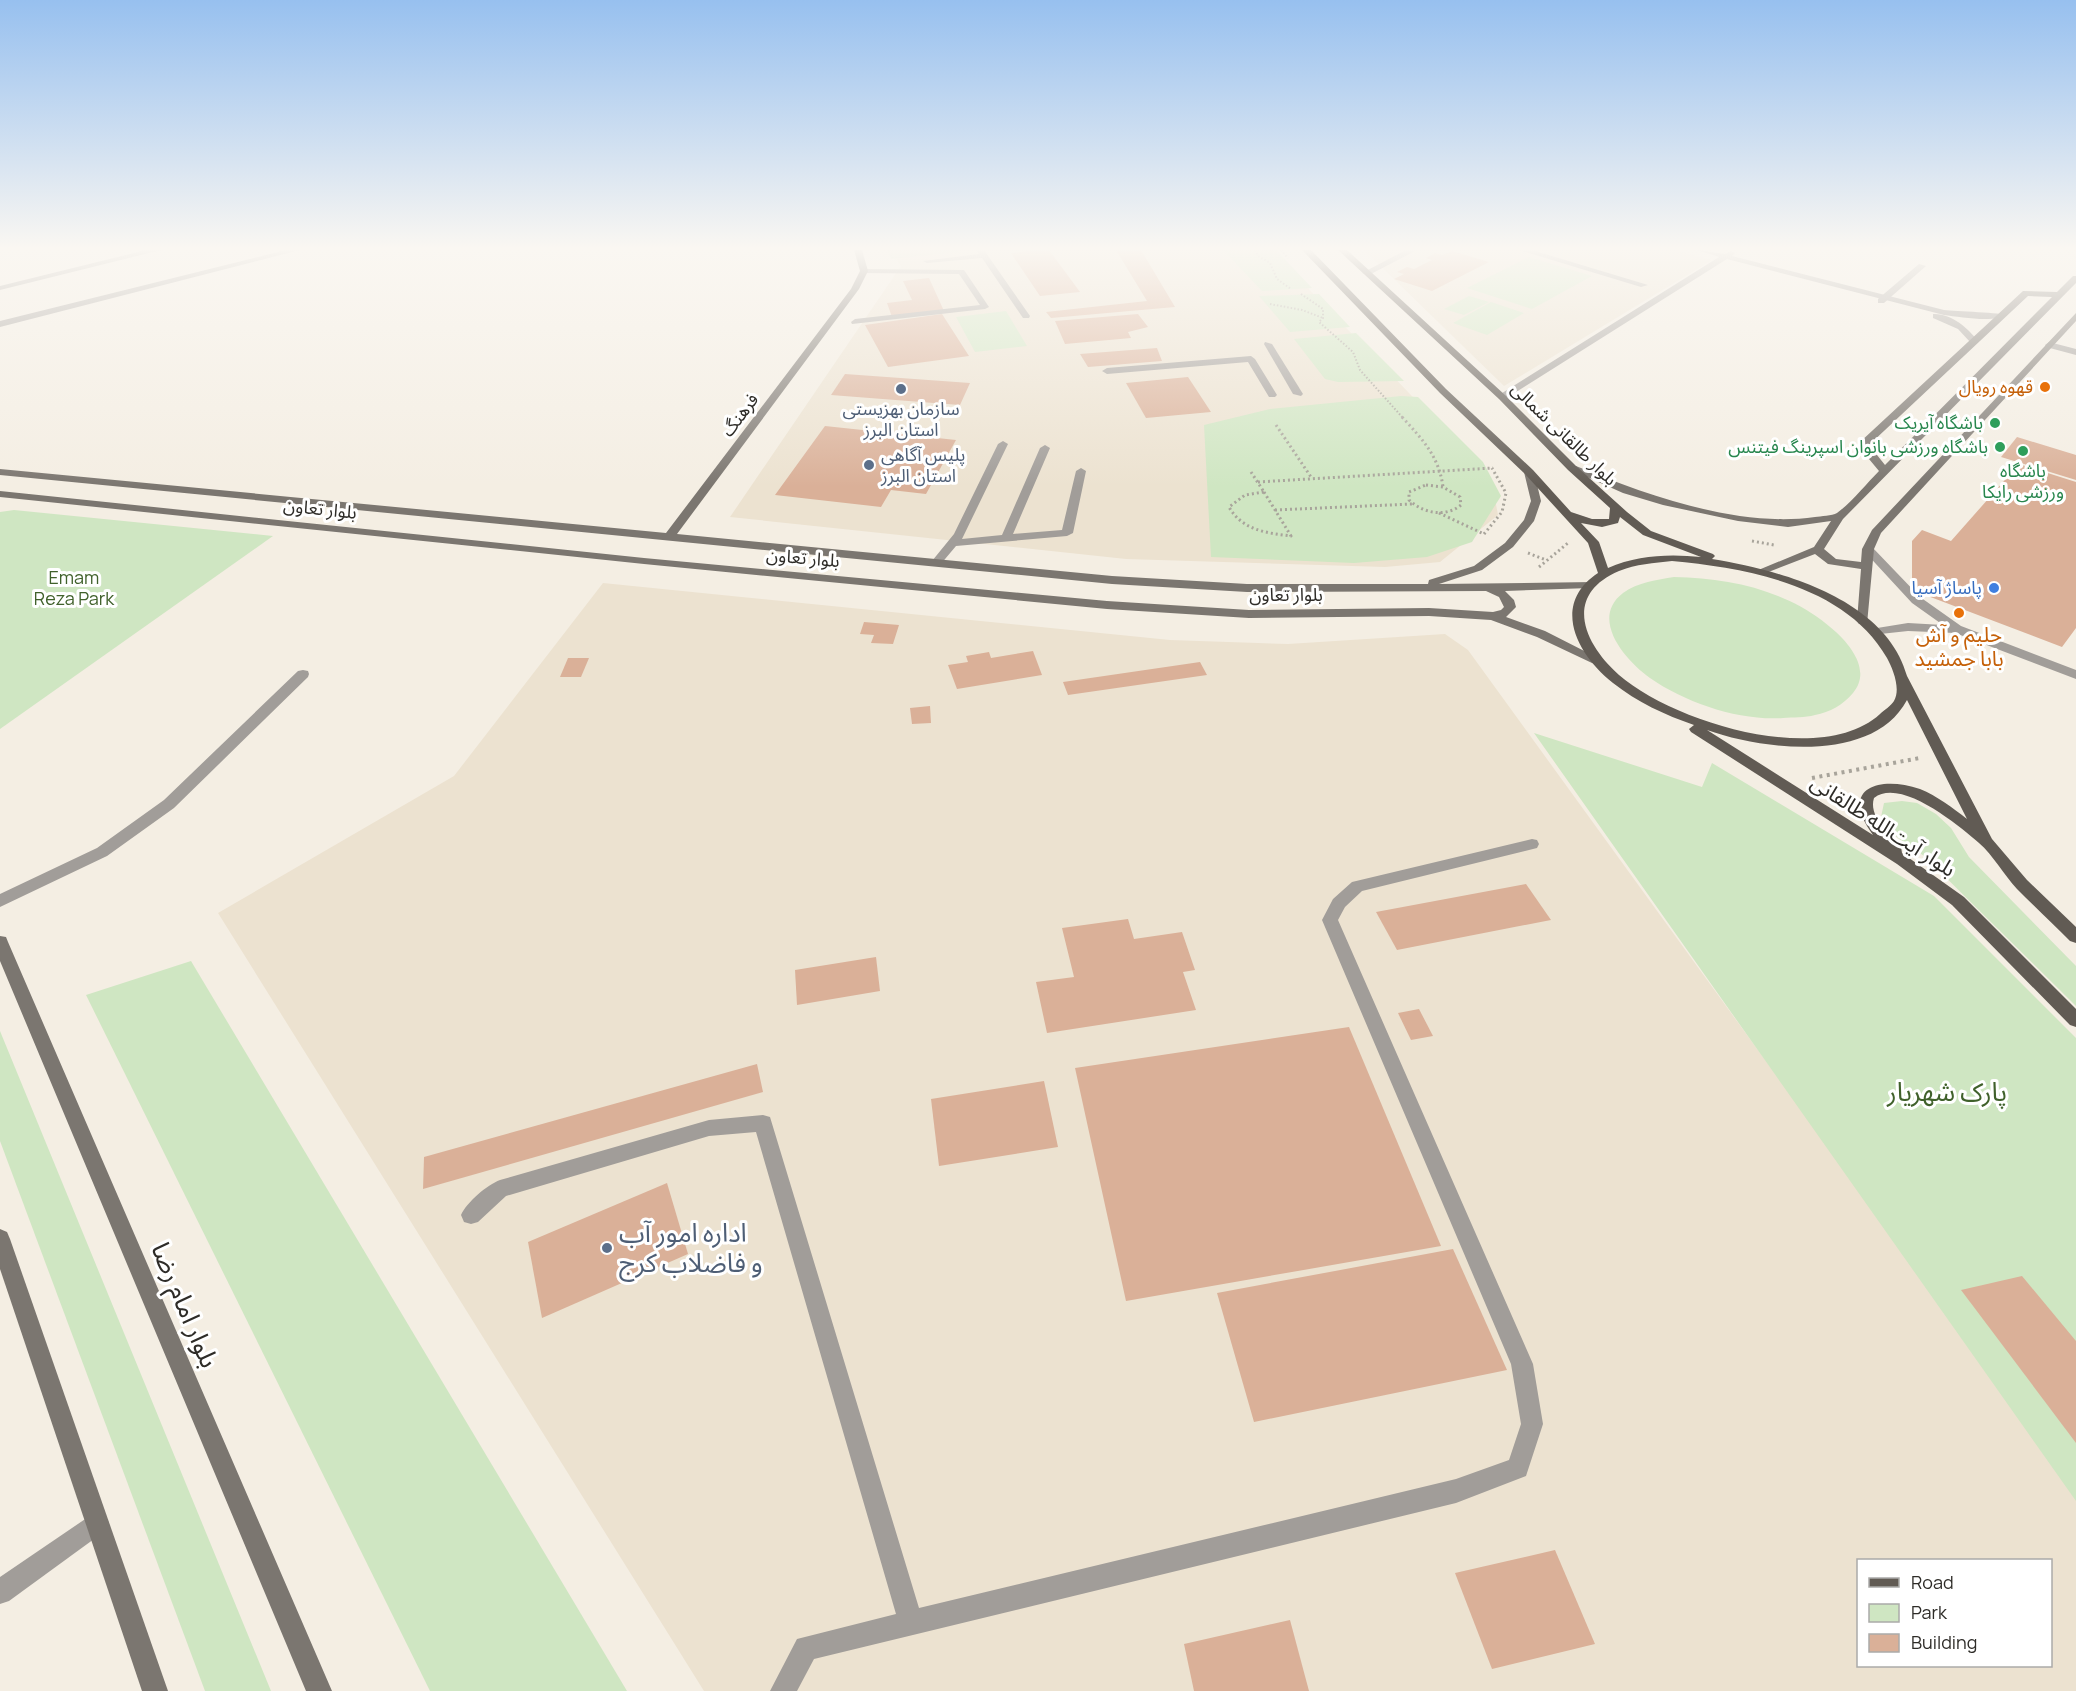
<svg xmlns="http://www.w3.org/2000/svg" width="2076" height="1691" font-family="Manrope,'Noto Sans Arabic',sans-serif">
<rect width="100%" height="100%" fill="#f4eee3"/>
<g fill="#ece2d0" fill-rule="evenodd">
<path d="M891,250H1271L1491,478L1498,515L1440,562L1385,567L1126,559L730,517L901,266Z"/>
<path d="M1364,250H1675L1712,260L1504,386Z"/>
<path d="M603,583L1170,640L1288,644L1445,634L1468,650L2076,1489V1691H704L218,913L454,776ZM1858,1560H2050V1666H1858Z"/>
</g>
<g fill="#cfe6c2">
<path d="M887,250H958V252L891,259Z"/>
<path d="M1223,250H1276L1312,288L1262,291Z"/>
<path d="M1529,257L1592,276L1532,309L1467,288Z"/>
<path d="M1319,294L1350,327L1290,332L1259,296Z"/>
<path d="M1469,296L1489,302L1464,315L1444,309Z"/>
<path d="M1491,302L1524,313L1487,335L1453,323Z"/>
<path d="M1006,311L1027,346L975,352L956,317Z"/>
<path d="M1356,333L1404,381L1338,382L1325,379L1294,339Z"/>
<path d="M1401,396L1418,397L1483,462L1501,496L1472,542L1427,557L1354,563L1211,557L1204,425L1270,409Z"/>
<path d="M14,510L273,536L0,729V512Z"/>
<path d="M1674,577C1713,578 1749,583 1785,599C1813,610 1883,657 1853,693C1843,705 1830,712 1815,715C1805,718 1793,717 1783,718C1739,721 1686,703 1650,678C1626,661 1589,619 1623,593C1638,582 1657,580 1674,577Z"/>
<path d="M1534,733L1702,787L1712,763L1934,896L2076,1038V1501Z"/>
<path d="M1902,801L1917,803L1936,814L1951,828L1969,857L2076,966V1006L1924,856L1891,833L1881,817L1884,803Z"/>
<path d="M191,961L627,1691H430L86,995Z"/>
<path d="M0,1031L271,1691H205L0,1141Z"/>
</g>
<g fill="#dab098">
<path d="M1038,250H1049L1080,292L1040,296L1011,253Z"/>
<path d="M1116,250H1141L1175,307L1051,318L1046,312L1147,301Z"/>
<path d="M1452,251L1489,262L1432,291L1394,279L1404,274L1397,272L1407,267L1414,269L1432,260L1426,258L1435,253L1442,255Z"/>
<path d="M929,278L944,311L892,317L887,303L912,300L903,281Z"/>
<path d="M942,314L969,356L888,367L865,325Z"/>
<path d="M1138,314L1148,327L1128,332L1131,338L1065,344L1055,321Z"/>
<path d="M1157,348L1162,361L1088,367L1080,354Z"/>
<path d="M845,374L970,383L960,405L831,395Z"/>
<path d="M1188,377L1211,412L1146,418L1126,383Z"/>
<path d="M825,426L956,440L926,494L891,490L881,507L775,495Z"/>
<path d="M2017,437L2076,455V480L2001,457Z"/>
<path d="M2019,464L2076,482V628L2062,647L1912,590V541L1922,530L1951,541Z"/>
<path d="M864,622L899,625L893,644L871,643L874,635L860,634Z"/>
<path d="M1033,651L1042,675L957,689L948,665L968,662L966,656L989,652L991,658Z"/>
<path d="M568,658H589L581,677H560Z"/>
<path d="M1200,662L1207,675L1068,695L1063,682Z"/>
<path d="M930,706L931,723L912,724L910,708Z"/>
<path d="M1526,884L1551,920L1397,950L1376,912Z"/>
<path d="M1128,919L1134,939L1182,932L1195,970L1183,972L1196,1010L1047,1033L1036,982L1074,977L1062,928Z"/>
<path d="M876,957L880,991L797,1005L795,970Z"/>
<path d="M1419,1009L1433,1036L1411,1040L1398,1013Z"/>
<path d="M1349,1027L1441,1246L1126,1301L1075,1068Z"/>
<path d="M757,1064L763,1092L423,1189L424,1157Z"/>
<path d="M1044,1081L1058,1147L939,1166L931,1099Z"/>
<path d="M667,1183L688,1254L542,1318L528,1242Z"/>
<path d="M1453,1249L1507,1370L1254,1422L1217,1293Z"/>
<path d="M2022,1276L2076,1341V1443L1961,1290Z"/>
<path d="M1555,1550L1595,1644L1492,1669L1455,1573Z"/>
<path d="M1290,1620L1309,1691H1194L1184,1644Z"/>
</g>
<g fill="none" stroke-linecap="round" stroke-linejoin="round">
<g stroke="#a8a49b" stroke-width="2" stroke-dasharray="1.5 2" stroke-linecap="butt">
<path d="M1255,250L1258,256L1270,263L1277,279L1291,289"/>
<path d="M1281,250L1288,258"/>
<path d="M1301,294L1323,309V318L1319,322L1353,352L1360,370L1403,418"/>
<path d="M1270,304L1302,310L1323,318"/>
</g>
<g stroke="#a8a49b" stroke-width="3" stroke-dasharray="2 3" stroke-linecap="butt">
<path d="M1402,417C1422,439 1439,456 1443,487"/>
<path d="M1276,425L1311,477"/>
<path d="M1251,472L1264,492"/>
<path d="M1258,482L1493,468"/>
<path d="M1426,485L1443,487L1460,497L1461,505C1445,518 1423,513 1409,500V492Z"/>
<path d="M1264,492L1291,536C1266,533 1242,530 1229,507L1245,495Z"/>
<path d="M1275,510L1412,504"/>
<path d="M1439,513L1484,534"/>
<path d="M1484,534L1502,512L1506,493L1492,468"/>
<path d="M1752,541L1774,545"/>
<path d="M1528,553L1546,560"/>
<path d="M1539,567L1568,543"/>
</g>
<path stroke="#a8a49b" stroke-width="4" stroke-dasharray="3 4.5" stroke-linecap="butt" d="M1812,778L1920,758"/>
<g fill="#a19d99" fill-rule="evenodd">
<path d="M976,250H984L1030,316L1029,318H1023L982,258L927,263L923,261L979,254Z"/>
<path d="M1406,250H1417L1369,275L1362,273Z"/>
<path d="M1519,250H1532L1648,285L1641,287Z"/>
<path d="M1919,264L1926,266L1884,303H1878V299Z"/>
<path d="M864,269L964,270L989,307L985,309L852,324L851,322L855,319L980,305L959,274L861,273L860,271Z"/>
<path d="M1265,342L1272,344L1303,394L1301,396L1293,394L1264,344Z"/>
<path d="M1251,356L1255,359L1277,395L1275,397H1269L1248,362L1107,374L1102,371L1107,368Z"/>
<path d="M1003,441L1008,444L962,539L1002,535L1040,448L1045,445L1050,448L1013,534L1062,530L1076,471L1081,468L1086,471L1073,533L1067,536L956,546L940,565H932V561L954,534L998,444Z"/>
<path d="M303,670L308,671L309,674L308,677L174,808L107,856L0,907V894L97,848L164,800L298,671Z"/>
<path d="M1532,839L1537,840L1539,844L1537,848L1362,891L1345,907L1338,920L1533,1364L1543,1424L1526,1476L1456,1503L814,1659L797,1691H770L797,1639L896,1614L756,1132L709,1136L506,1196L478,1222L471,1224L464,1222L461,1215C467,1202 487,1185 500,1180L709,1120L763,1115L770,1117L919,1608L1456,1479L1509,1460L1521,1424L1511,1364L1322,920L1333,899L1352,882Z"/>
</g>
<g fill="#a19d99" fill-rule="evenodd">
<path d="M146,250H161L0,290V286Z"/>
<path d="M1697,250L1725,254L1731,251L1735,253L1732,256L1944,310C1955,311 2003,313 2007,315C1994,323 1960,317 1944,315L1727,259L1505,399H1499V395L1719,257Z"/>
<path d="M1933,314C1951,313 1968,328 1978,341L1971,343L1958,329L1933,318Z"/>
<path d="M1868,546L1872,547L1920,597L1961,626L2076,670V679L1955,633L1908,631L1871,635V629L1908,623L1943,625L1912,603L1864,551V547Z"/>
<path d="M97,1511L105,1515L109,1523L105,1531L9,1601L0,1604V1577Z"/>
</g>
<g fill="#a19d99" fill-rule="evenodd">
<path d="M286,250H300L0,327V321Z"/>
<path d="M2049,342L2076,349V355L2046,347L2045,345Z"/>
</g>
<g fill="#7b7670" fill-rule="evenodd">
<path d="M854,250H862L868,271L859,289L677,534L1112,576L1247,584H1428L1429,580L1474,566L1505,543L1524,520L1531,501L1524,472L1529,469L1534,472L1541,501L1534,521L1513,547L1482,570L1439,584L1594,582V586L1590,588L1505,591L1514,600L1516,607L1506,617L1545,631L1602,660L1596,664L1592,663L1537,637L1491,620L1429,616L1249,618L1107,609L644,564L0,497V491L644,558L1107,601L1249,610L1429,608L1493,612L1501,610L1504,607L1499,597L1486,591L1247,592L1112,584L0,475V469L666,533L851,289L860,271Z"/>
<path d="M2073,276H2076V283L1843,519L1824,549L1836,559L1861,562L1862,549L1872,530L2076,313V321L1881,533L1874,549L1867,624H1859L1857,621L1861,569L1828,564L1815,554L1766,573H1758L1756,571L1814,547L1831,521L1788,527L1738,521L1663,505L1623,493L1567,468L1576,466C1646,495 1738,528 1815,517C1821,516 1832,516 1837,513C1852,502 1866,484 1879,471L1859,447V443L2023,291L2057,292ZM2028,296L2052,297L1885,465L1869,445Z"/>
<path d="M0,936L6,937L8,942L332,1691H306L0,961Z"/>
<path d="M0,1229L7,1232L10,1239L168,1691H142L0,1269Z"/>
</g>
<path fill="#615b54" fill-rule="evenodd" d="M1302,250H1311L1446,389L1533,470L1571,512L1592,519H1609L1610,508L1568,470L1499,399L1338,250H1347L1505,395L1576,466L1627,512L1651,531L1713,554L1715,556L1712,559C1781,570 1886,599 1907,676L1992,839L2027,880L2076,927V943L2070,941C2053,924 2035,907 2017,889C2004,875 1993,855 1979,843C1959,826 1901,777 1874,798C1868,817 1890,834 1901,847L1902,853L1964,897L2076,1009V1027L2070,1025L1952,905L1897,864L1691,732L1689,729L1694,725C1665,715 1637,702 1613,683C1576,654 1551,604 1598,573L1588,543L1525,474L1440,393ZM1620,517L1643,535L1701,557C1669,554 1638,555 1608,568L1599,542L1581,523L1602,527L1618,523ZM1672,561C1748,568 1846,586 1887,658C1893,669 1901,689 1894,701C1891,706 1884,710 1880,714C1821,768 1673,722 1619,675C1583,643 1563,595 1619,571C1636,564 1654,563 1672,561ZM1907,700L1967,819C1953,808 1937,796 1920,789C1879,775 1838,788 1873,835L1707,730C1763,750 1873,764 1907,700Z"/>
</g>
<linearGradient id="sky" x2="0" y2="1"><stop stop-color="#97c0ef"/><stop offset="0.51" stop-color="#faf7f2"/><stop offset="1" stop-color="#faf7f2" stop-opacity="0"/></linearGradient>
<rect width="2076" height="487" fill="url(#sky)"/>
<g fill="#e8710a" stroke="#fff" stroke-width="2">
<circle cx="2045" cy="387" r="6"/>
<circle cx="1959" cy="613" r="6"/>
</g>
<g fill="#5c6f8a" stroke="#fff" stroke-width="2">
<circle cx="901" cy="389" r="6"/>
<circle cx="869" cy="465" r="6"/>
<circle cx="607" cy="1248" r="6"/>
</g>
<g fill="#2e9e5b" stroke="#fff" stroke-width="2">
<circle cx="1995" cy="423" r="6"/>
<circle cx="2000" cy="447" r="6"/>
<circle cx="2023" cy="451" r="6"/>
</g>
<circle fill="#3f7fe0" stroke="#fff" stroke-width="2" cx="1994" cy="588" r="6"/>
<g text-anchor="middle" stroke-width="6" stroke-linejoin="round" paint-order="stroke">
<g font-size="18" fill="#c56008" stroke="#fff" text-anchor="end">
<text x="2033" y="393">قهوه رویال</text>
</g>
<g font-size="18" fill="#4e5e75" stroke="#fff">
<text x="901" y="415">سازمان بهزیستی<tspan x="901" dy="21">استان البرز</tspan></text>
<text x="881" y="461" text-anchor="start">پلیس آگاهی<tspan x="881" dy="21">استان البرز</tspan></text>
</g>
<g font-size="18" fill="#2e2c28" stroke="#fff">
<text transform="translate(740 415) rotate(-53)" y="6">فرهنگ</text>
<text transform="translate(1564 434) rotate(44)" y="6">بلوار طالقانی شمالی</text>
<text transform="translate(320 509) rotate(6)" y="6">بلوار تعاون</text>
<text transform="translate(803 558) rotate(5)" y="6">بلوار تعاون</text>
<text x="1286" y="601">بلوار تعاون</text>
</g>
<g font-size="18" fill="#27864d" stroke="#fff" text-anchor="end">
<text x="1983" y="429">باشگاه آیریک</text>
<text x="1988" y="453">باشگاه ورزشی بانوان اسپرینگ فیتنس</text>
<text x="2023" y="477" text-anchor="middle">باشگاه<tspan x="2023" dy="21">ورزشی رایکا</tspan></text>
</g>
<g font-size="18" fill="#40612b" stroke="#fff">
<text x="74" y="584">Emam<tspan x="74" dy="21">Reza Park</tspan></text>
</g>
<g font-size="18" fill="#366cbe" stroke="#fff" text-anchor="end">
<text x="1982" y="594">پاساژ آسیا</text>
</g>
<g font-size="21" fill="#c56008" stroke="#fff">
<text x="1959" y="642">حلیم و آش<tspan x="1959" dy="24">بابا جمشید</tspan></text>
</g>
<g font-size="21" fill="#2e2c28" stroke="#fff">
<text transform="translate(1883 826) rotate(33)" y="7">بلوار آیت‌الله طالقانی</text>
</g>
<g font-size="26" fill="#40612b" stroke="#fff">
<text x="1947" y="1101">پارک شهریار</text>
</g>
<g font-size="26" fill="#4e5e75" stroke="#fff" text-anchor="start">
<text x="619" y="1242">اداره امور آب<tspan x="619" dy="30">و فاضلاب کرج</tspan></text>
</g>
<g font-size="26" fill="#2e2c28" stroke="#fff">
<text transform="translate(185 1305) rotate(67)" y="9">بلوار امام رضا</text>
</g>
</g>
<rect x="1857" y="1559" width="195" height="108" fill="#ffffff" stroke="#ababa9" stroke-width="1.5"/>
<rect x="1869" y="1578" width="30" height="9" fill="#615b54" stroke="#ababa9" stroke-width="1.5"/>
<text x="1911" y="1589" font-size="18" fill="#2e2c28">Road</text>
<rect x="1869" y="1604" width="30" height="18" fill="#cfe6c2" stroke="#ababa9" stroke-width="1.5"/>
<text x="1911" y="1619" font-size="18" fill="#2e2c28">Park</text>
<rect x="1869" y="1634" width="30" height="18" fill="#dab098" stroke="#ababa9" stroke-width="1.5"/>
<text x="1911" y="1649" font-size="18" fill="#2e2c28">Building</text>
</svg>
